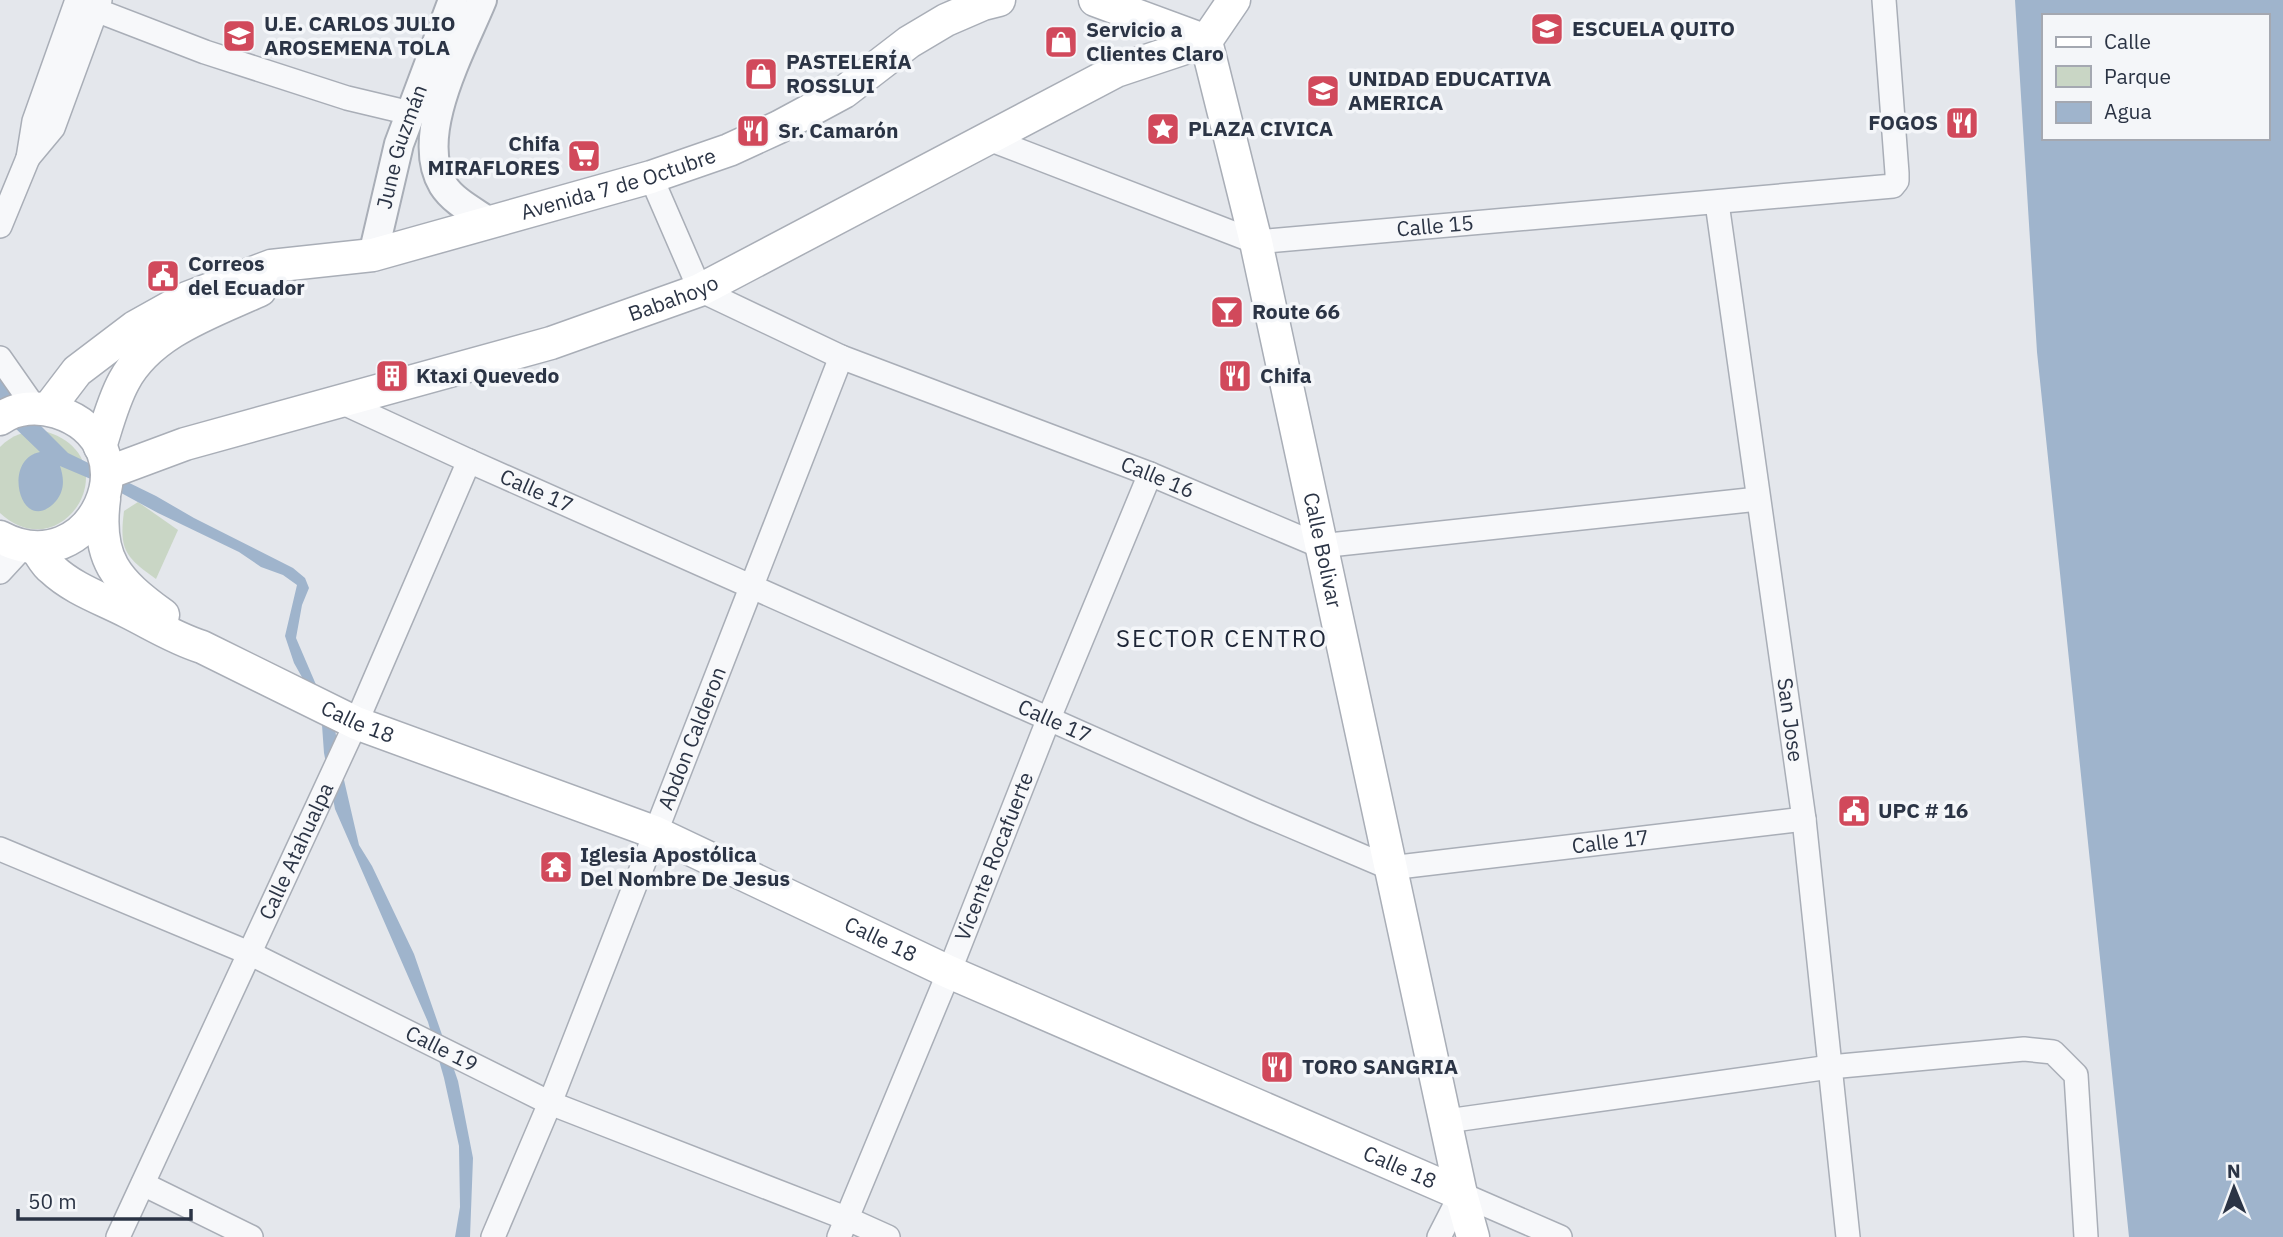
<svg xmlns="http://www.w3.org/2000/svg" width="2283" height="1237" font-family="'IBM Plex Sans',sans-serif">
<rect width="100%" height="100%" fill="#e4e7ec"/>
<g fill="#c9d6c5">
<path d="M41,430C134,454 64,572 0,513V447C12,435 24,431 41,430Z"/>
<path d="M138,502L178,530L156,579C125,557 119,550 124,511Z"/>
</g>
<g fill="#9fb4cc" fill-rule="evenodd">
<path d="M2015,0H2283V1237H2129L2037,352ZM2043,16H2267V138H2043Z"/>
<path d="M0,376L32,417L68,453L156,496L194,518L293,568L305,578L309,588L302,605L296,638L335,729L341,767L359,845L372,866L414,954L458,1081L473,1158L470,1237H455L460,1207L459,1146L444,1078L428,1022L335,809L324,753L321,711L294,663L285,636L297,585L283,575L261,567L239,552L158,513L112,488L60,466C64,478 65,490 56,501C22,539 0,460 40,452L13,426L0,407Z"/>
</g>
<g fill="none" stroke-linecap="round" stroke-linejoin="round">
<defs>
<g id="minor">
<path d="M77,0L34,121L28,158L53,128L100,0"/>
<path d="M85,0L96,10L205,52L347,98L410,113L428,109"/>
<path id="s1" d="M989,139L1256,242L1893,186L1897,181V173L1884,0"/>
<path id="s2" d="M651,177L700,290L841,357L1150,474L1320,546L1758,499"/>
<path id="s3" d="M1717,203L1804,819L1848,1237"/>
<path d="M0,226L28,158"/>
<path d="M0,358L35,408"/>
<path id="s4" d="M339,401L469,461L1256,811L1390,868L1804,819"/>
<path d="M0,572L24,546"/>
<path id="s5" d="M0,849L249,953L550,1103L848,1219L888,1237"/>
<path d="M1447,1121L1830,1067L2024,1049L2053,1052L2076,1075L2086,1237"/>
<path d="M143,1184L251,1237"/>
<path id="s6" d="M118,1237L356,723L469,461"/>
<path id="s7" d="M493,1237L550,1103L841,357"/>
<path id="s8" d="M839,1237L949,972L1049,718L1150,474"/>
<path d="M1439,1237L1461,1194L1560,1237"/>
</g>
<g id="tertiary">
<path d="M482,0C462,49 413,135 443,185C453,201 473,211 489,222"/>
<path id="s9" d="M373,255L399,144L453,0"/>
</g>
<g id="secondary">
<path d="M1095,0L1206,41"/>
<path id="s10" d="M1234,0L1206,41L1256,242L1461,1194L1473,1237"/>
<path id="s11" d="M48,409L77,371L135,327L187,298L271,266L373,255L651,177L729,150L779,127L844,92L909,42L946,20L983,4L999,0"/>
<path d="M0,419C16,407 38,406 57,412C156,444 92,586 0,537"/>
<path d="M100,447C107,425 113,401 124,381C150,332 212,312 260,290"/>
<path id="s12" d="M107,473L185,444L551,343L700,290L1116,71L1206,41"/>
<path d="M104,499C96,559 116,581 163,615"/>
<path id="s13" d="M36,548C41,555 45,564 52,569C73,589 103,599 128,612C154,625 174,638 202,647L356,723L654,832L949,972L1461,1194"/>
</g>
</defs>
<use href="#minor" stroke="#a9aeb7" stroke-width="26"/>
<use href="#tertiary" stroke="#a9aeb7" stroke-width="32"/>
<use href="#secondary" stroke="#a9aeb7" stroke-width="35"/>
<use href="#minor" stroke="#f7f8fa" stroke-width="23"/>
<use href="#tertiary" stroke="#f7f8fa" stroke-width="28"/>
<use href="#secondary" stroke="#fff" stroke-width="32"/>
</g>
<defs>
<symbol id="school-square" viewBox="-11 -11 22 22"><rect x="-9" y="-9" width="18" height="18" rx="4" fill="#d1495b" stroke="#f4f6f9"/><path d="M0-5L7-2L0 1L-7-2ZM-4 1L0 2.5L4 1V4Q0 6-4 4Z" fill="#fff"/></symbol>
<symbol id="shop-square" viewBox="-11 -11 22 22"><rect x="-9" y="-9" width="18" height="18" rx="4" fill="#d1495b" stroke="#f4f6f9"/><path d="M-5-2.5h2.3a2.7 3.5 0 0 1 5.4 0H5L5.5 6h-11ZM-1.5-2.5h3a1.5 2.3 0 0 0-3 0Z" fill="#fff"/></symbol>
<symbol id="restaurant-square" viewBox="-11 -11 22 22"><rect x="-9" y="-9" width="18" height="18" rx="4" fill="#d1495b" stroke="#f4f6f9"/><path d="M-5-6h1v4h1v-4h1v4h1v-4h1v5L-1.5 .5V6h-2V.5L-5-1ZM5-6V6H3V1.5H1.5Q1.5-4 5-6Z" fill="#fff"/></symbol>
<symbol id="sight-square" viewBox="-11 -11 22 22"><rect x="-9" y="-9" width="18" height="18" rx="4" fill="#d1495b" stroke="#f4f6f9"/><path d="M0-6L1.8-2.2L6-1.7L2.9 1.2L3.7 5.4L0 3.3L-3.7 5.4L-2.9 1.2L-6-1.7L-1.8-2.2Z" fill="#fff"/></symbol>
<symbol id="supermarket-square" viewBox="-11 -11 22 22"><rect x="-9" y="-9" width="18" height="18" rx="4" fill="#d1495b" stroke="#f4f6f9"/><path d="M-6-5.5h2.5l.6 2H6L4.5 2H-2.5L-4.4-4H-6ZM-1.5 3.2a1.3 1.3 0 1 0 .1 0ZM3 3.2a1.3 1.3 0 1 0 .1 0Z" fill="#fff"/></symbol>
<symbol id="civic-square" viewBox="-11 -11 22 22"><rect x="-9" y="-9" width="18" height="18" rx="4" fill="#d1495b" stroke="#f4f6f9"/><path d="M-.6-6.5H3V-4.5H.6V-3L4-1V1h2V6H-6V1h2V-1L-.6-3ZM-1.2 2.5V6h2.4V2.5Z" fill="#fff"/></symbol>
<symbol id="bar-square" viewBox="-11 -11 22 22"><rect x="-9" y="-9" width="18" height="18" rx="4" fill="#d1495b" stroke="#f4f6f9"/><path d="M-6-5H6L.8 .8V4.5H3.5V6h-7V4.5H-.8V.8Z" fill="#fff"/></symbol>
<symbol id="building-square" viewBox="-11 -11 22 22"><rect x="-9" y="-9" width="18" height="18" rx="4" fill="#d1495b" stroke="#f4f6f9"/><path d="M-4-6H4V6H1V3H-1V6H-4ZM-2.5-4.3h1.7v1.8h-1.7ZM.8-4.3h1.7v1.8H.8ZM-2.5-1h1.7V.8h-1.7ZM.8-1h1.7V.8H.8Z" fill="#fff"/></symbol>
<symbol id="temple-square" viewBox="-11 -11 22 22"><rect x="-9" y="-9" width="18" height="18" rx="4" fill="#d1495b" stroke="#f4f6f9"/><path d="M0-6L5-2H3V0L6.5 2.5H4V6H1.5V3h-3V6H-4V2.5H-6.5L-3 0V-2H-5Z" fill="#fff"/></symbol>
</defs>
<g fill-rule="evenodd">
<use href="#school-square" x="1528" y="10" width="38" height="38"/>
<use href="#school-square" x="220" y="17" width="38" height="38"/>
<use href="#shop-square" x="1042" y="23" width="38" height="38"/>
<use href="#shop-square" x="742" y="55" width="38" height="38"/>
<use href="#school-square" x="1304" y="72" width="38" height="38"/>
<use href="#restaurant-square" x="1943" y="104" width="38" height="38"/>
<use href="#sight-square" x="1144" y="110" width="38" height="38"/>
<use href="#restaurant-square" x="734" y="112" width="38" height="38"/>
<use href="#supermarket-square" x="565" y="137" width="38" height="38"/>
<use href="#civic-square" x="144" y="257" width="38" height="38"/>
<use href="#bar-square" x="1208" y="293" width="38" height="38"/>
<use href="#building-square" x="373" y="357" width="38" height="38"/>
<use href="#restaurant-square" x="1216" y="357" width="38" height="38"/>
<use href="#civic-square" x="1835" y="792" width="38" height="38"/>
<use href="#temple-square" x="537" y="848" width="38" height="38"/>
<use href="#restaurant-square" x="1258" y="1048" width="38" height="38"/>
</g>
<g text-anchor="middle" stroke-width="7" stroke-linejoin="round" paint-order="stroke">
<g font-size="21" font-weight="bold" fill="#2b3445" stroke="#f4f6f9" text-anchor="start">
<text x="264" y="31">U.E. CARLOS JULIO<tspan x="264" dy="24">AROSEMENA TOLA</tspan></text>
<text x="1572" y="36">ESCUELA QUITO</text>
<text x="1086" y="37">Servicio a<tspan x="1086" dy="24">Clientes Claro</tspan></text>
<text x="786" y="69">PASTELERÍA<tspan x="786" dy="24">ROSSLUI</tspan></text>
<text x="1348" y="86">UNIDAD EDUCATIVA<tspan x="1348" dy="24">AMERICA</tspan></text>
<text x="1938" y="130" text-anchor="end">FOGOS</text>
<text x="1188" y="136">PLAZA CIVICA</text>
<text x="778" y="138">Sr. Camarón</text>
<text x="560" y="151" text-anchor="end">Chifa<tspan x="560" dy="24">MIRAFLORES</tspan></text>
<text x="188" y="271">Correos<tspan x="188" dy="24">del Ecuador</tspan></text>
<text x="1252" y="319">Route 66</text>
<text x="416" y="383">Ktaxi Quevedo</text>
<text x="1260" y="383">Chifa</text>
<text x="1878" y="818">UPC # 16</text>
<text x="580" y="862">Iglesia Apostólica<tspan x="580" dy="24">Del Nombre De Jesus</tspan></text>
<text x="1302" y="1074">TORO SANGRIA</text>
</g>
<g font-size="21" fill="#2b3445" stroke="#f4f6f9">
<text dy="7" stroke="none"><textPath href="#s9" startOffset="112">June Guzmán</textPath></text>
<text dy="7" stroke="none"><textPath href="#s11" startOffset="628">Avenida 7 de Octubre</textPath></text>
<text dy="7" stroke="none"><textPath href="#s1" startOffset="466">Calle 15</textPath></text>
<text dy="7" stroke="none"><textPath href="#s12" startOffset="593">Babahoyo</textPath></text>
<text dy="7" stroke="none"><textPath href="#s2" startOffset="618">Calle 16</textPath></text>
<text dy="7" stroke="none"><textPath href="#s4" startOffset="217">Calle 17</textPath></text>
<text dy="7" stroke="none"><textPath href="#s10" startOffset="572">Calle Bolivar</textPath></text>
<text dy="7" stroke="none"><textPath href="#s3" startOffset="522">San Jose</textPath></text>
<text dy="7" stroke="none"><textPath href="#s13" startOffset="369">Calle 18</textPath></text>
<text dy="7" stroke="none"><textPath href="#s4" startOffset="784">Calle 17</textPath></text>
<text dy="7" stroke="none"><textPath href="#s7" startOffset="537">Abdon Calderon</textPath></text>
<text dy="7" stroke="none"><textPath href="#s4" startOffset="1372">Calle 17</textPath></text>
<text dy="7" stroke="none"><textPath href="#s6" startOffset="425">Calle Atahualpa</textPath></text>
<text dy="7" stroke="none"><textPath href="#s8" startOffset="411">Vicente Rocafuerte</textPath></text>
<text dy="7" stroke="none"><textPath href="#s13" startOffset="936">Calle 18</textPath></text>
<text dy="7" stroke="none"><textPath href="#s5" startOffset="485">Calle 19</textPath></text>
<text dy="7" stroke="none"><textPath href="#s13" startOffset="1503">Calle 18</textPath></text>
</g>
<g font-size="24" letter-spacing="2" fill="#1d2536" stroke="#f4f6f9">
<text x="1222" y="647">SECTOR CENTRO</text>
</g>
</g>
<rect x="2042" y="14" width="228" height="126" fill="#f4f6f9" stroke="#a4a8b1" stroke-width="2"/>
<rect x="2056" y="37" width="35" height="10" fill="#ffffff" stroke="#a4a8b1" stroke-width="2"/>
<text x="2104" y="49" font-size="21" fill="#2b3445">Calle</text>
<rect x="2056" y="66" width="35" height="21" fill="#c9d6c5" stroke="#a4a8b1" stroke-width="2"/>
<text x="2104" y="84" font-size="21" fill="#2b3445">Parque</text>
<rect x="2056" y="102" width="35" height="21" fill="#9fb4cc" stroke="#a4a8b1" stroke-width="2"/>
<text x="2104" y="119" font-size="21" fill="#2b3445">Agua</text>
<g transform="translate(2234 1188) rotate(359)" stroke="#f4f6f9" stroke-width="5" paint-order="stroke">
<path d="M0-5L12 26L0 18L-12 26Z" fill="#2b3445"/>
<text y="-10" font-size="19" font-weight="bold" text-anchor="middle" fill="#2b3445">N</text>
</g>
<path d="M18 1209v10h173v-10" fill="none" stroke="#2b3445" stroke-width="3.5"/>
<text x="28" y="1209" font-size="21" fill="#2b3445" stroke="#f4f6f9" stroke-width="5" paint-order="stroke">50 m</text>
</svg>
